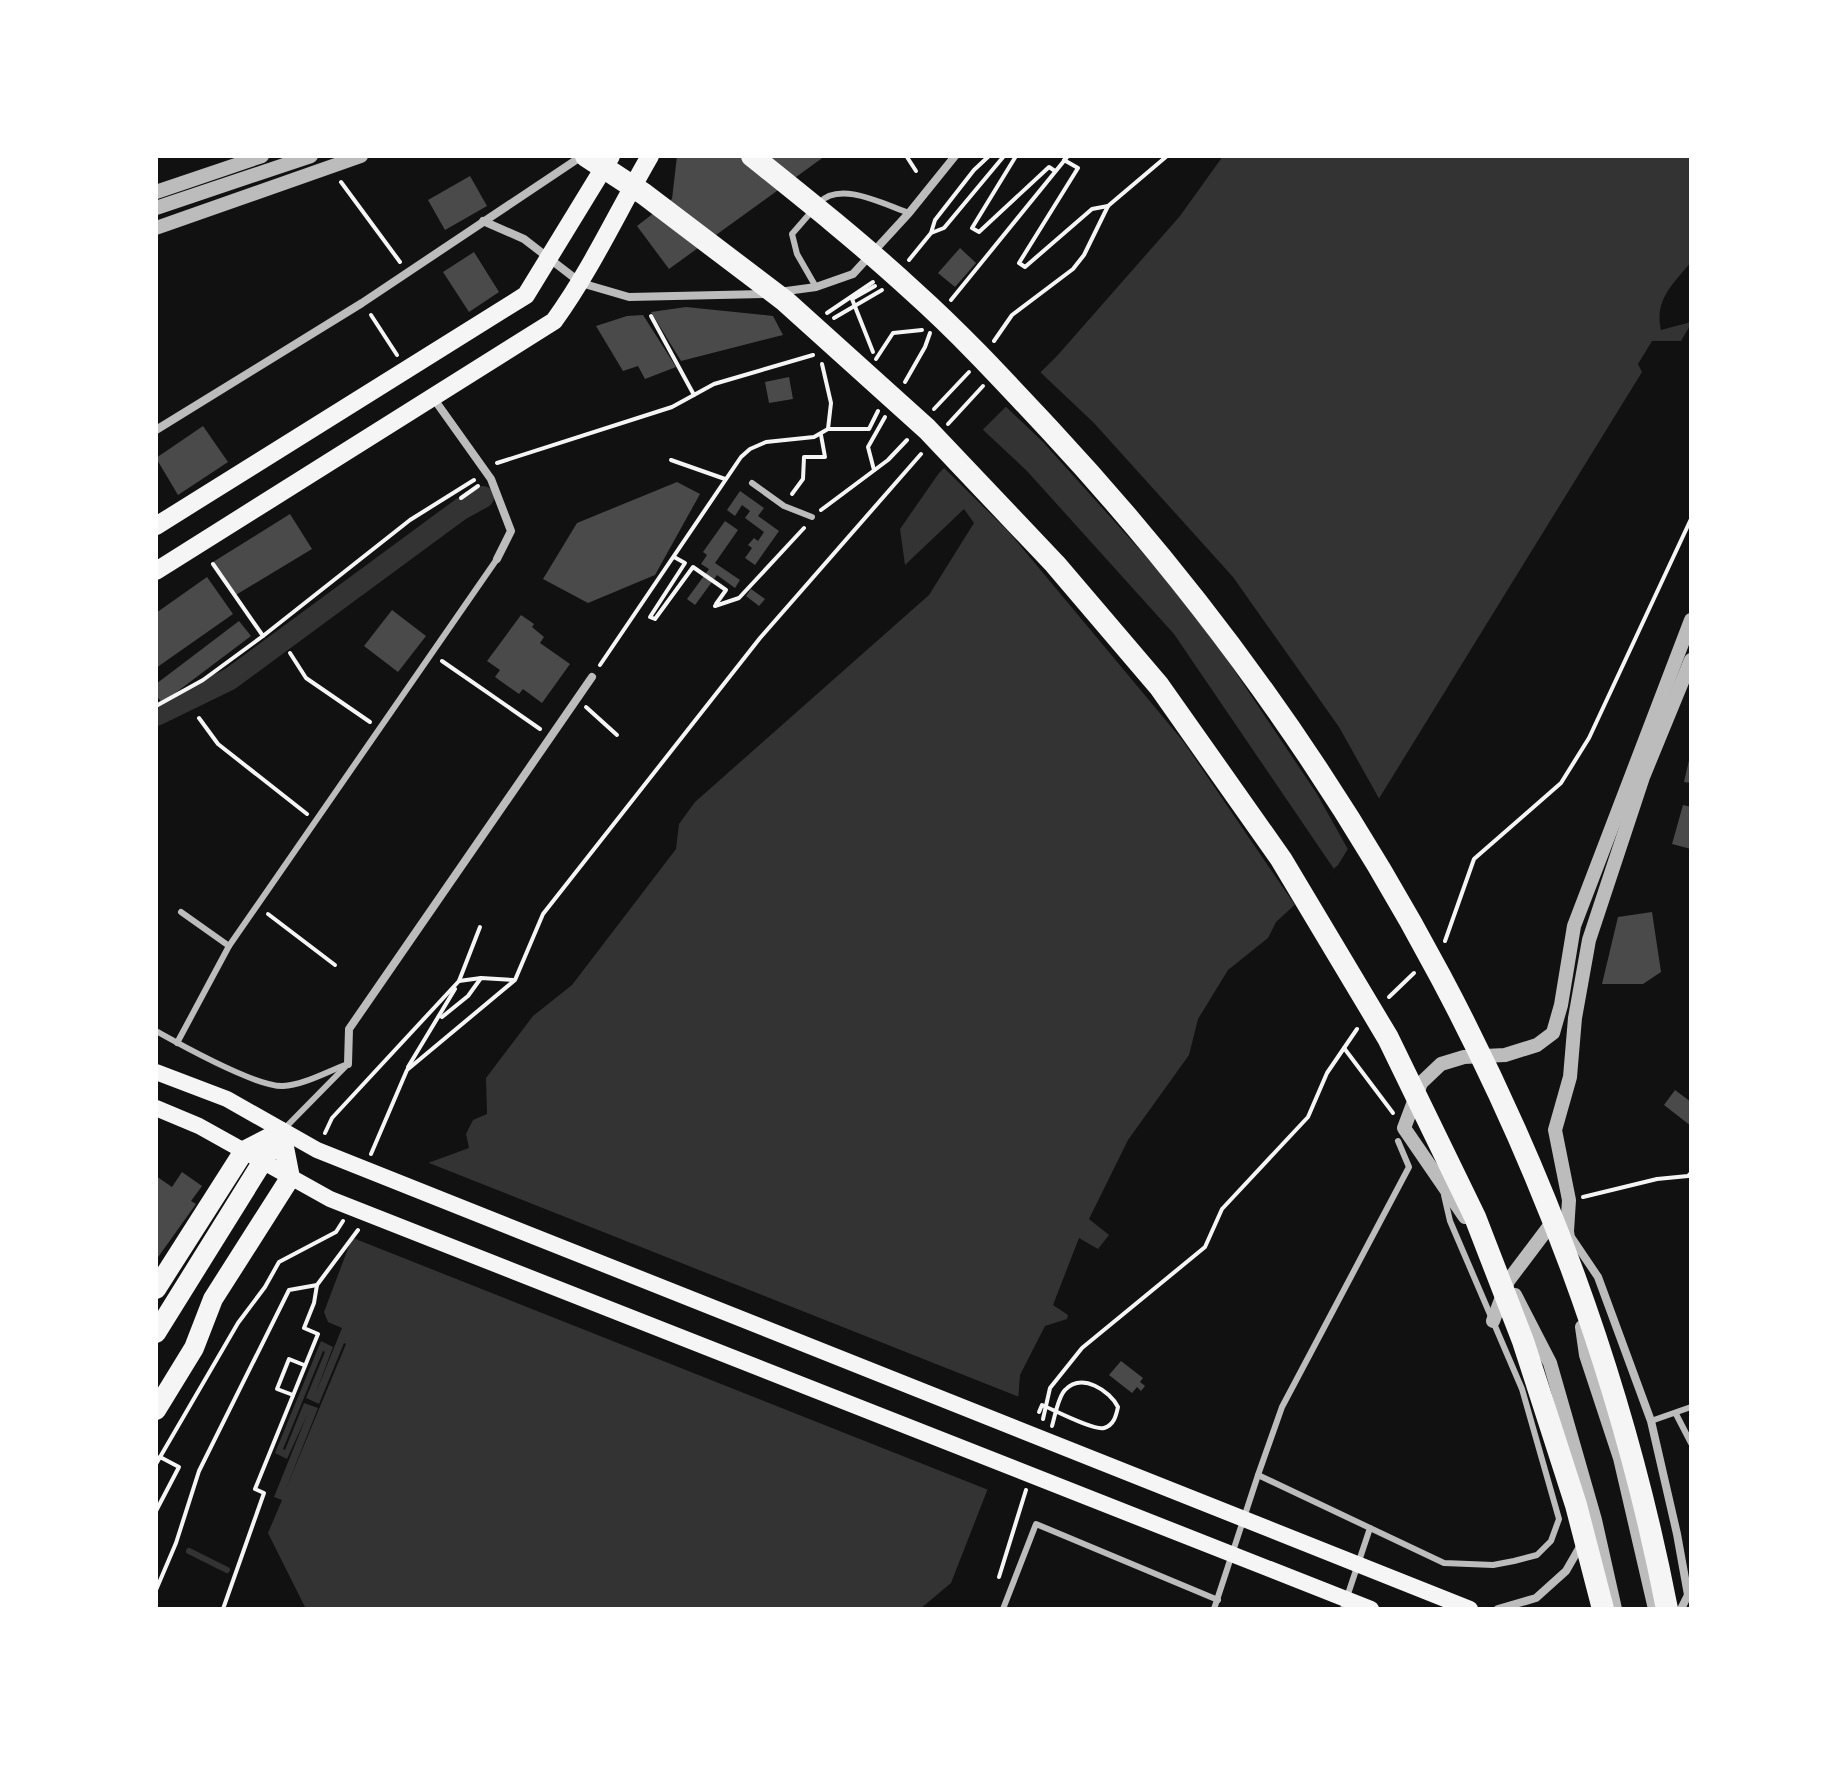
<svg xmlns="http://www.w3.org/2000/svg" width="1847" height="1765" font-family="'PT Sans Narrow',sans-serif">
<rect width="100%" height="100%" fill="#111"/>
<path fill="#333" fill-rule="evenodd" d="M1223,156H1691V262C1673,284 1654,300 1661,330L1691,322V324L1681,341H1652L1638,364L1642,372L1338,865L1276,922L1268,938L1228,970L1198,1019L1189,1055L1128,1140L1089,1219L1109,1235L1098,1249L1079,1238L1053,1305L1068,1315L1067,1319L1045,1326L1020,1375L1017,1414L951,1583L920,1609H306L268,1533L282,1500L274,1497L307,1415L287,1459L275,1453L321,1341L333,1347L315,1395L342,1328L328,1322L324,1312L352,1238L428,1163L469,1148L466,1134L473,1120L487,1114L486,1078L533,1016L572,985L676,849L679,824L695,802L929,595L974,523L964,509L905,565L900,529L939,473L1057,356L1180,216ZM344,1343L346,1344L285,1491L318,1408L304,1403L285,1450L283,1449L323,1351L325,1352L306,1398L319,1404Z"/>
<g fill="#111">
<path d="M1038,370L1094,423L1233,577L1339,727L1381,802L1350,853L1317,794L1194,610L1043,442L1003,404Z"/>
<path d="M980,427L1027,471L1174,634L1336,872L1297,908L1183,741L1008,531L941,465Z"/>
<path d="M424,1161L1022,1398L1021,1415L991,1491L348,1236Z"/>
</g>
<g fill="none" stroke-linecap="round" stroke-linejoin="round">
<path stroke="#333" stroke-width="6" d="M189,1551L227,1570"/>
<path stroke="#333" stroke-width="22" d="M156,715L230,679L461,509L483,497"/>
</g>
<g fill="#4a4a4a">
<path d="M677,156H825L669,269L637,226L672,199Z"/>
<path d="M470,176L487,206L445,230L428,200Z"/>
<path d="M960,248L976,263L955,287L938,273Z"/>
<path d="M474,252L499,292L469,312L443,272Z"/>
<path d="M686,307L773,316L783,335L681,361L651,312Z"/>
<path d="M643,315L676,367L645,379L638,366L623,371L596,326L627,316Z"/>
<path d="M789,377L793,399L769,403L765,382Z"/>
<path d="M203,426L228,462L178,495L156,458Z"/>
<path d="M677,482L700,494L655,575L588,603L543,579L577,523Z"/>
<path d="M740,491L764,508L758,516L779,531L755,565L745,558L752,548L748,545L754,538L758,541L764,532L745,518L750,511L742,505L735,516L727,510Z"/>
<path d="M290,514L312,549L234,596L213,562Z"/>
<path d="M725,521L738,530L715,563L740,580L735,588L717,575L695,605L687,599L709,569L701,564L707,555L703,552Z"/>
<path d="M207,577L233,614L156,668V613Z"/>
<path d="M751,589L765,599L759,606L746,596Z"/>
<path d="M392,610L426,636L398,672L364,646Z"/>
<path d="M521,615L534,624L532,627L544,637L540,643L570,664L542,703L523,689L519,694L495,677L500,670L487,661Z"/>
<path d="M239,621L251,636L162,703L156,695V684Z"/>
<path d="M1690,756L1691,757V783L1684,782Z"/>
<path d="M1683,805L1691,807V849L1672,844Z"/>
<path d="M1652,912L1661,972L1643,984H1602L1618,917Z"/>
<path d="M1675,1090L1691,1102V1126L1664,1105Z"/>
<path d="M182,1172L202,1186L191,1201L196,1204L156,1260V1176L172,1187Z"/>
<path d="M1121,1361L1143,1378L1140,1382L1145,1386L1141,1391L1137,1387L1132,1393L1109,1375Z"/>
</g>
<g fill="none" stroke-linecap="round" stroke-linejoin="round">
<g stroke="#f5f5f5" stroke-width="4">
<path d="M1016,156L972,228L979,232L1049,167L1055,171"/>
<path d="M907,157L916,171"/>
<path d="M1064,160L1078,168L1019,263L1025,267L1092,209L1108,206"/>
<path d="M341,182L400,262"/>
<path d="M931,233L944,228L1004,156"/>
<path d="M909,260L931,233L935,220L974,170L989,156"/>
<path d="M951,300L1068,156"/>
<path d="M827,313L873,282"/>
<path d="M371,315L397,355"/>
<path d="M651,316L694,395"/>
<path d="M834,318L882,290"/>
<path d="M994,341L1012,315L1073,269L1084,255L1108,206L1167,156"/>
<path d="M873,352L852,299L875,286"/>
<path d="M876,359L893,333L922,330"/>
<path d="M822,364L831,403L828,429"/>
<path d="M905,382L925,347L930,333"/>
<path d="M934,409L969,372"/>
<path d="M948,424L983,386"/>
<path d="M671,460L725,479"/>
<path d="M497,463L672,407L714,384L813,355"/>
<path d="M874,470L868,447L885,417"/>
<path d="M792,494L803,479L804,457H825L821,435"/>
<path d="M461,498L478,486"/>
<path d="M821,510L888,460L907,440"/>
<path d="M674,557L685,563L650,617L655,619L693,567L726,590L716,604"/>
<path d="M213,564L263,636L410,520L474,480"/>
<path d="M715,606L739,598L804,528"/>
<path d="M290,653L306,678L370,722"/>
<path d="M442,661L540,729"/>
<path d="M600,665L741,457L750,449L766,442L814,437L828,429H869L878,411"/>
<path d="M156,706L203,680L263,636"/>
<path d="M586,707L617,735"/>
<path d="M199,718L218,744L307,814"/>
<path d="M268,914L335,965"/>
<path d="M1445,941L1474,859L1561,783L1589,738L1691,519"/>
<path d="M459,981L480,927"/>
<path d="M1389,997L1414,973"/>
<path d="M442,1017L468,996L481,978L513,980"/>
<path d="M1344,1048L1393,1113"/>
<path d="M408,1067L455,989"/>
<path d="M325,1133L332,1118L459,981L481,978"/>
<path d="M371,1154L407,1070L515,980L543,914L760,638L921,454"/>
<path d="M1583,1197L1657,1179L1688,1176L1691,1173"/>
<path d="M293,1395L277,1389L289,1359L304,1365"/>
<path d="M1039,1412L1042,1405C1054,1410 1094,1431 1104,1428C1114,1425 1116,1416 1118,1407C1110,1391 1082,1372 1065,1390C1058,1397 1055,1416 1052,1426"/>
<path d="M1043,1419L1050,1388L1082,1348L1205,1247L1222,1209L1308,1117L1327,1073L1357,1029"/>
<path d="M156,1464L238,1323L265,1287L279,1262L336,1232L343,1221"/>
<path d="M156,1511L179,1467L160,1457"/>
<path d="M999,1577L1026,1490"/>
<path d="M156,1590L176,1543L199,1471L289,1290L317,1285L358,1230"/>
<path d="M223,1609L264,1493L255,1489L318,1334L304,1328L314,1303L317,1285"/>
</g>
<g stroke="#bcbcbc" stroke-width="6">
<path d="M819,203C840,180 885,205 909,213"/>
<path d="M812,211L792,234L797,254L816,287"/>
<path d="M752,483L784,506L812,517"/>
<path d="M181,912L229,946"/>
<path d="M156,1031C181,1045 256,1087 283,1086C304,1085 328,1071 348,1064"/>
<path d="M177,1043L229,946L497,559"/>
<path d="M283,1130L346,1066"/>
<path d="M1676,1414L1691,1443"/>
<path d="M1651,1421L1691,1407"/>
<path d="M1258,1475L1282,1407L1409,1167L1398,1141"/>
<path d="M1003,1609L1036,1524L1218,1600"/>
<path d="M1214,1609L1258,1475L1444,1563L1493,1565L1514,1561L1537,1555L1551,1541L1559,1519L1522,1389L1450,1221L1444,1195"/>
<path d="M1343,1609L1370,1528"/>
</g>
<g stroke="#bcbcbc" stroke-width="8">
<path d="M483,221L524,239L581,283L629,297L766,294"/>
<path d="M779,292L816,287L853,274L909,213L955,156"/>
<path d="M434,399L491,479L511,531L497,559"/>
<path d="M156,430L362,303L582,156"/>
<path d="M348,1064L349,1029L592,677"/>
<path d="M1571,1237L1598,1277L1651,1421L1677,1534L1688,1595L1681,1609"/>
<path d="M1498,1609L1536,1598L1566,1571L1581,1545"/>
</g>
<g stroke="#bcbcbc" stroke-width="14">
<path d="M156,192L262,156"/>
<path d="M156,208L311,156"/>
<path d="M156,228L361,156"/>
<path d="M1465,1217L1404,1128L1421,1083L1441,1064L1464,1057L1505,1055L1537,1045L1553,1033L1561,1005L1574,926L1691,620"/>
<path d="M1569,1247L1567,1231L1569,1200L1555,1130L1570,1077L1575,1018L1589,940L1643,777L1691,660"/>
<path d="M1515,1295L1550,1363L1595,1520L1615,1609"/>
<path d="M1493,1321L1508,1281L1554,1220"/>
<path d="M1582,1327L1586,1355L1620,1458L1655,1609"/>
</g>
<g stroke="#f5f5f5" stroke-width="16">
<path d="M156,1072L227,1099L317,1150L1470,1609"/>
<path d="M156,1108L199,1126L330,1199L1371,1609"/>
</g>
<g stroke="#f5f5f5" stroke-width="18">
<path d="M156,526L526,295L611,156"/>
<path d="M156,571L554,321C591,270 618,211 650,156"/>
</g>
<g stroke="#f5f5f5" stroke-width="20">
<path d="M156,1289L244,1151L281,1132"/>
<path d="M156,1333L281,1132"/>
<path d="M156,1410L194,1348L213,1299L290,1178L281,1132"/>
</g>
<g stroke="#f5f5f5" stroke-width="22">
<path d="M586,156L644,194L785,301L927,429L1055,564L1159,686L1281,859L1388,1038L1475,1217L1523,1341L1576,1505L1603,1609"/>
<path d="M752,156C807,200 862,244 914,292C962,335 1006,383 1050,430C1355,758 1581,1167 1667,1609"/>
</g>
</g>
<rect width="1847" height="1765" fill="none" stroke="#ffffff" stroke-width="316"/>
</svg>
